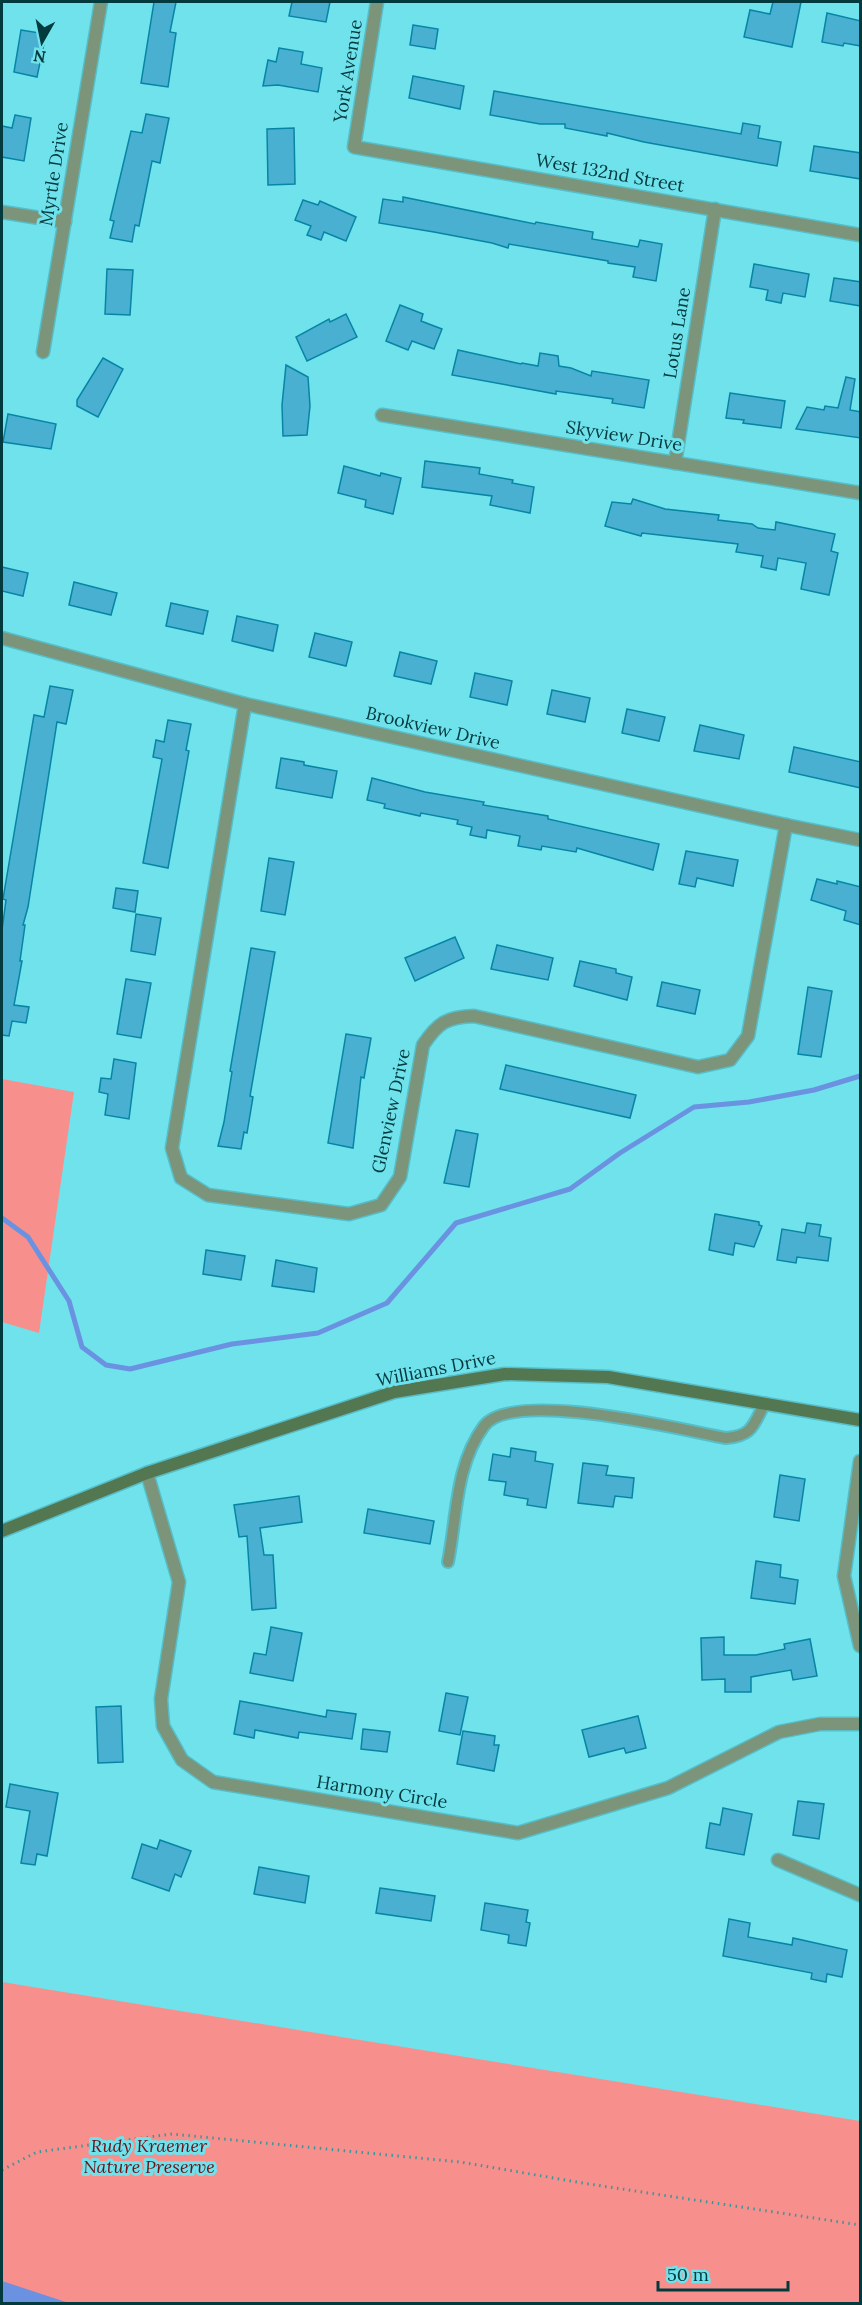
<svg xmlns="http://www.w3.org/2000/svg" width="862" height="2305" font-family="Lora,serif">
<rect width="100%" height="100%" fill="#6fe2ec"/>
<g fill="#f7908c">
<path d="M2,1079L74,1092L39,1333L2,1322Z"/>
<path d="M2,1982L860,2121V2303H2Z"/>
</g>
<path fill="#6a92e1" d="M2,2281L69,2303H2Z"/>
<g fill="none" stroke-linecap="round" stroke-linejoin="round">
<path stroke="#6a92e1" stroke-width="5" d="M2,1218L28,1237L69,1301L82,1347L106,1365L130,1369L232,1344L318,1333L387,1303L456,1223L570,1189L620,1153L694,1107L749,1102L814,1090L860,1076"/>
</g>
<g fill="#4ab0d2" stroke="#0685a5" stroke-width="1.5">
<path d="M154,2H176L170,32L176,33L168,87L141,83Z"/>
<path d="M292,2H330L326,22L289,16Z"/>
<path d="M773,2H801L792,47L744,37L750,10L770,14Z"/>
<path d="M827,13L861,21V46L844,43L843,46L822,42Z"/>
<path d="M413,25L438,29L435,49L410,45Z"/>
<path d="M21,30L46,34L37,77L14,72Z"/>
<path d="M279,48L303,52L301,64L322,68L318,92L278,85L263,86L268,60L276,62Z"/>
<path d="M413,76L464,86L460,109L409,98Z"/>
<path d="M494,91L741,134L743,123L760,126L758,138L781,142L777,166L644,142L607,133V136L565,128V124H540L490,115Z"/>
<path d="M146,114L169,118L160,163L152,161L139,226L135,225L132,242L110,238L114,221L110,220L131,131L142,133Z"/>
<path d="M15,115L31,118L24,161L2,157V126L12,128Z"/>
<path d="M294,128L295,184L268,185L267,129Z"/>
<path d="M814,146L861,153V179L810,171Z"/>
<path d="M403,197L535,224L536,222L593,232L592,239L638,247L640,240L662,244L656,281L633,277L635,267L608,263V261L509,244L508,248L492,243L434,232L379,223L383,199L403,202Z"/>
<path d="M303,200L318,205L320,201L356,217L346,241L324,232L321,240L307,235L311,226L295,220Z"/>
<path d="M754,264L809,274L805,297L783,293L781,303L766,300L768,290L750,287Z"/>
<path d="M107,269L133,270L130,315L105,314Z"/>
<path d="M834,278L861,282V306L830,301Z"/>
<path d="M400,305L423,314L421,321L442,329L434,349L412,341L408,350L386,341Z"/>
<path d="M346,314L357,337L307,361L296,337L329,319L330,322Z"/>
<path d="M458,350L521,364L522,363L538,366L540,353L558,356L559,366L571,368L591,376L592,371L649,380L644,408L612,403L613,399L556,391V394L452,375Z"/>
<path d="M103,358L123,369L98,417L77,406V400Z"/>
<path d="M286,365L308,377L310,406L307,435L283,436L282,405Z"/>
<path d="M846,377L855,379L850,410L861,412V438L796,429L807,407L824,410L825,406L838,408Z"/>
<path d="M730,393L785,401L781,428L743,423L744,420L726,418Z"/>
<path d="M8,414L56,424L51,449L3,442Z"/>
<path d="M425,461L480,468L479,474L513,480L512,483L534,487L530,513L490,505L492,496L422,487Z"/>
<path d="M344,466L380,476L381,473L401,478L393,514L365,507L366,500L338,493Z"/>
<path d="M633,499L665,509L719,515L718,520L752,524L758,528L775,530L776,522L835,534L831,551L838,553L829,595L801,589L806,563L778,558L776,570L761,567L763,556L736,552L738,544L642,533L641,536L605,526L612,502L631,504Z"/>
<path d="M2,567L28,573L23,596L2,591Z"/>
<path d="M74,582L117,593L111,615L69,605Z"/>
<path d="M171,603L208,611L203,634L166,626Z"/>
<path d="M237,616L278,625L273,651L232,641Z"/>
<path d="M315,633L352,642L346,666L309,657Z"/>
<path d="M400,652L437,661L431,684L394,676Z"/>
<path d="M475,673L512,681L507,705L470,697Z"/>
<path d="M50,686L73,690L66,724L57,722L28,907L23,925H25L20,961H22L14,1005L29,1007L26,1023L12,1021L9,1036L2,1035V930L6,900L3,899L34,715L44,717Z"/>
<path d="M552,690L590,698L585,722L547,714Z"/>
<path d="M627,709L665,717L659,741L622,733Z"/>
<path d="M168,720L191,724L186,750L189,751L168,868L143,863L162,759L153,757L156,740L164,742Z"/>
<path d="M700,725L744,735L739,759L694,751Z"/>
<path d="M794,747L861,762V788L789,772Z"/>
<path d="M281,758L304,762V765L337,771L332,798L276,788Z"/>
<path d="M372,778L425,792L484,802L483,805L548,816V819L659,844L653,870L577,848L576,852L542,846L541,850L518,846L520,836L487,830L486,838L470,835L472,827L457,824L458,820L421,813L420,816L384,808L385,804L367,800Z"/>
<path d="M686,851L738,860L733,886L697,878L695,887L679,884Z"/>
<path d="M269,858L294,862L285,915L261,911Z"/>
<path d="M817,879L837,884V881L861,887V925L844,920L846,911L811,900Z"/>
<path d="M116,888L138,891L135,912L113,908Z"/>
<path d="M136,914L161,918L155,955L131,951Z"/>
<path d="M455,937L464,958L415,981L405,958Z"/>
<path d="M497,945L553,958L548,980L491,969Z"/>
<path d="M251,948L275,952L250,1096L253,1097L247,1133L244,1132L241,1149L218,1146L224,1122L232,1072L230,1071Z"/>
<path d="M580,961L616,969V973L632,977L627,1000L574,986Z"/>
<path d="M126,979L151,983L141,1038L117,1034Z"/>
<path d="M662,982L700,990L695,1014L657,1006Z"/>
<path d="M808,987L832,991L821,1057L798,1054Z"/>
<path d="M346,1034L371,1038L364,1078L361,1077L353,1148L328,1143Z"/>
<path d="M114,1059L136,1063L129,1119L105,1115L108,1094L99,1092L101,1078L111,1079Z"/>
<path d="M506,1065L636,1095L630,1118L500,1089Z"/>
<path d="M456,1130L478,1134L469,1187L444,1183Z"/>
<path d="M715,1214L759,1222V1225L762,1226L754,1247L735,1243L733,1255L709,1250Z"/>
<path d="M807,1223L821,1225L819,1236L831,1238L828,1261L797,1257L796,1263L777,1260L782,1229L805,1233Z"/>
<path d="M206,1250L245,1256L241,1280L203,1274Z"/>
<path d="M276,1260L317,1268L314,1292L272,1286Z"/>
<path d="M511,1448L536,1452L535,1461L553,1464L546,1508L527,1505L528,1499L504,1495L506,1482L489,1480L493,1454L510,1457Z"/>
<path d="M583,1463L608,1466L606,1475L634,1478L632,1498L615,1496L613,1507L578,1503Z"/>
<path d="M780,1475L805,1479L799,1521L774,1517Z"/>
<path d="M299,1496L302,1522L260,1528L264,1555H273L276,1608L252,1610L247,1536L239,1537L234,1505Z"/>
<path d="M368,1509L434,1521L430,1544L364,1533Z"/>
<path d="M756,1561L781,1565L780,1577L798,1580L795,1604L751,1598Z"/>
<path d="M271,1627L302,1633L293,1681L250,1673L254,1653L266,1655Z"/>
<path d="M724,1637V1655H756L785,1649L784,1644L810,1639L817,1676L793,1680L791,1670L751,1677V1692H725V1679L702,1680L701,1638Z"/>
<path d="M446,1693L468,1697L460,1735L439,1731Z"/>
<path d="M240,1701L326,1717L327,1710L356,1714L352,1739L299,1732L298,1738L255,1730L254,1738L234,1734Z"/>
<path d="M121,1706L123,1762L98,1763L96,1707Z"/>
<path d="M638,1716L646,1748L626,1753L624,1748L589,1757L582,1730Z"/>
<path d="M363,1729L390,1732L387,1752L361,1749Z"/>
<path d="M463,1731L495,1736L494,1745H499L494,1771L457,1764Z"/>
<path d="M10,1784L58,1793L47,1856L37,1854L35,1865L21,1863L30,1811L6,1807Z"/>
<path d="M798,1801L824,1804L819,1839L793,1835Z"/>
<path d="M723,1808L752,1814L744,1855L706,1848L710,1823L720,1825Z"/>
<path d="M160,1840L191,1851L181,1877L175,1874L169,1891L132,1878L142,1844L157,1849Z"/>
<path d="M259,1867L309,1876L305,1903L254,1894Z"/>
<path d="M380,1888L435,1896L431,1921L376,1913Z"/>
<path d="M485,1903L528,1910L526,1922L530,1923L526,1946L508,1943L509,1935L481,1930Z"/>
<path d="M729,1919L750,1923L748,1937L792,1945L793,1938L847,1950L842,1977L827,1974L826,1982L811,1979L812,1973L723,1956Z"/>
</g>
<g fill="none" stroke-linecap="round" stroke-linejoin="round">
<defs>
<path id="lane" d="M448,1562C457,1517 455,1465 484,1426C513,1388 682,1430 726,1438C753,1436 753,1425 765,1403"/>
<g id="street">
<path d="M377,2L354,147L860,235"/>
<path d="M2,212L65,222"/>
<path d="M43,352L101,2"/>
<path d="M382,415L860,493"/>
<path d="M675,463L715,209"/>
<path d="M2,638L245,704L786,825L860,840"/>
<path d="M245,704L172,1148L181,1178L208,1195L349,1214L381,1205L400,1177L423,1045C438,1023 446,1017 474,1016L698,1067L730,1060L748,1036L786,825"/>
<path d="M860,1461L844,1576L860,1646"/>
<path d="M147,1473L179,1582L161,1699L163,1726L182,1760L213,1782L518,1833L668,1788L779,1732L820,1724H860"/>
<path d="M778,1860L860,1895"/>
</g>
<path id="secondary" d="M2,1531L147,1473L394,1392L505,1374L608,1377L860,1420"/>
</defs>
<use href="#lane" stroke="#57bdc6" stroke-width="14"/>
<use href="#street" stroke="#57bdc6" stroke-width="15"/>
<use href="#secondary" stroke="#57bdc6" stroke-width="15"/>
<path stroke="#3d959c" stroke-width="3" stroke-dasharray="1.5 4.5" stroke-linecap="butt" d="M2,2170L37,2152L172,2134L460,2162L589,2184L860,2225"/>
<use href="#lane" stroke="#7c9479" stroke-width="10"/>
<use href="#street" stroke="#7c9479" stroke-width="12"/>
<use href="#secondary" stroke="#537751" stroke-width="12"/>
</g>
<g text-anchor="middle" stroke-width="6" stroke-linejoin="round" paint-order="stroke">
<g font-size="18" fill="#033a3e" stroke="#6fe2ec">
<text transform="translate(348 71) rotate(-81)" y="6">York Avenue</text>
<text transform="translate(610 173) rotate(10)" y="6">West 132nd Street</text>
<text transform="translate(54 174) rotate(-81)" y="6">Myrtle Drive</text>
<text transform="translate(677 333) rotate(-81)" y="6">Lotus Lane</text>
<text transform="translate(624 436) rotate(9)" y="6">Skyview Drive</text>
<text transform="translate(433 728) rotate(13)" y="6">Brookview Drive</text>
<text transform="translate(391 1111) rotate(-78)" y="6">Glenview Drive</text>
<text transform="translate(436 1369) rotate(-11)" y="6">Williams Drive</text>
<text transform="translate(382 1792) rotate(9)" y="6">Harmony Circle</text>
</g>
<g font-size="18" font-style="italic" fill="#6f131a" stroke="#6fe2ec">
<text x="149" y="2152">Rudy Kraemer<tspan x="149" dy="21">Nature Preserve</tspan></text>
</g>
</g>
<rect width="862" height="2305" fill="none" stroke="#033a3e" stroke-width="6"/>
<g transform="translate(42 42) rotate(189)" stroke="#6fe2ec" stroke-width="4.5" paint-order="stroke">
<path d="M0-4.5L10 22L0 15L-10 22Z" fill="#033a3e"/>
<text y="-9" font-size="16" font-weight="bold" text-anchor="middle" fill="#033a3e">N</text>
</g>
<path d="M658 2281v9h130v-9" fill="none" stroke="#033a3e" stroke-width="3"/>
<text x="667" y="2281" font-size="18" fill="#033a3e" stroke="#6fe2ec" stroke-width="4.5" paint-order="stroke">50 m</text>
</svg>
